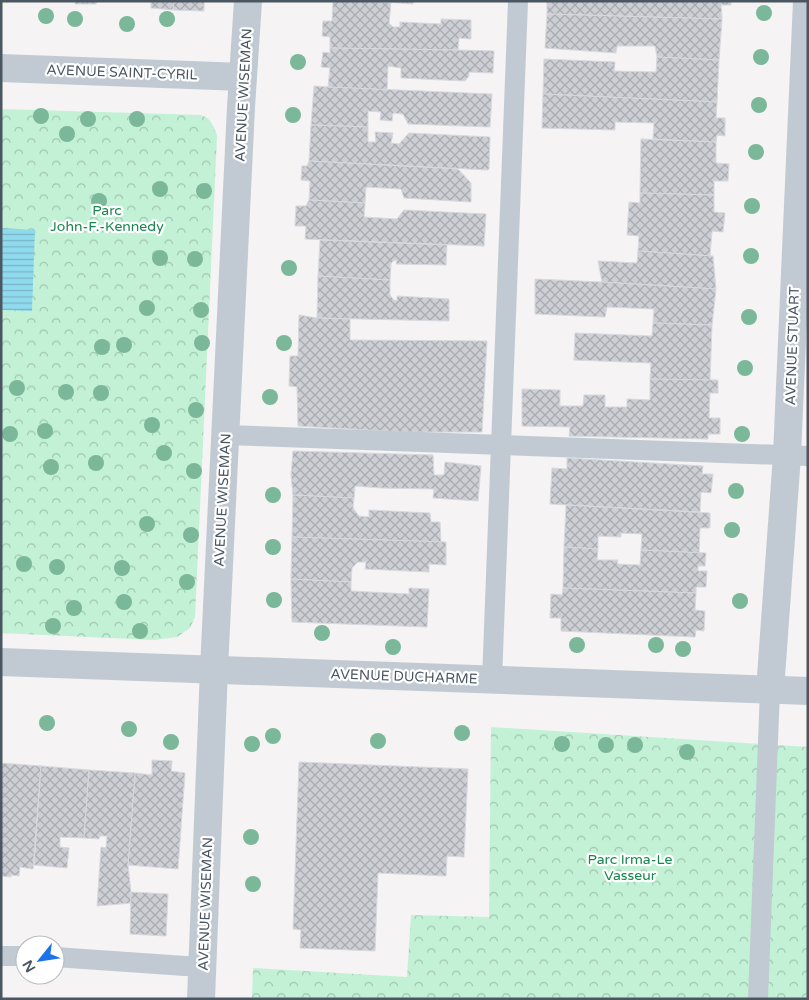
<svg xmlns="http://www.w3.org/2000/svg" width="809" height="1000" font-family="'Varela Round',sans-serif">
<defs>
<pattern id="forest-crowns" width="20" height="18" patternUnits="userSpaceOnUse" patternTransform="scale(1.25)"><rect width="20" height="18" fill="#c3f1d5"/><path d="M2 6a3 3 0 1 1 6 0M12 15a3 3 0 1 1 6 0" fill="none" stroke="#a0c6b0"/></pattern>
<pattern id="water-rules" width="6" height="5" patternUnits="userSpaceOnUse" patternTransform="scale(1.25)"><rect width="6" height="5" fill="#90daee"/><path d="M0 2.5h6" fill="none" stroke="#78b4c4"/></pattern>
<pattern id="building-cross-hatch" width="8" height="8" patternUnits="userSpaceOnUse" patternTransform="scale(1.25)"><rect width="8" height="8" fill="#cdcfd5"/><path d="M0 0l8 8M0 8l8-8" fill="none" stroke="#a8abb0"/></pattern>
</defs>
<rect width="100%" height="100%" fill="#f5f3f3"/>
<g fill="url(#forest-crowns)">
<path d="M1,109L201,115C211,118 214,127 217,136L195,617L190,628L177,637L154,640L1,633Z"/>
<path d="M491,727L808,747V999H252L253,968L407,977L411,915L489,917Z"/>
</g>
<path fill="url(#water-rules)" d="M1,228L35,230L32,311L1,310Z"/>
<g fill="url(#building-cross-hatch)" stroke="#d7d9de">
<path d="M75,1H97L96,4H75Z"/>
<path d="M151,1H174L173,10L151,8Z"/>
<path d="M174,1H204V11L173,10Z"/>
<path d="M333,1L391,2L389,23L393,27H400V22L441,24V19L471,20V39L459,38L458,50L330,48V37L322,36L323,21H332Z"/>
<path d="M372,1H413V4Z"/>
<path d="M547,1H731V5H721L722,19L547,14Z"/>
<path d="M547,14L722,19L719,60L657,57L655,46H617L616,53L545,48Z"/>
<path d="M330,48L456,50L494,51L493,73L469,72V76L465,81L401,78V68L388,66L387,90L328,87L330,68L321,67L323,52L330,53Z"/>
<path d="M657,57L719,60L717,102L543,94L544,59L615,62L614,71L656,72Z"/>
<path d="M314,86L328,87L492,94L490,127L408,124L403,114L393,113L392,121L380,120L381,112L368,111V127L311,125Z"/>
<path d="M543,94L717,102L716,118H725V136L717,135L716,142L653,139L654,123L615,122V130L542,128Z"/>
<path d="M311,125L368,127V142H376L375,132L393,133L391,143L399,144L409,133L490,137L489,169L488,170L309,161Z"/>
<path d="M641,139L716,142V163L729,164L728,181H714V195L640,193Z"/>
<path d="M309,161L458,169L471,183V202L404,198L401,189L366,187L365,203L309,200L310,181L301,180L302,166H307Z"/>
<path d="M640,193L714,195V212L725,213L723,232L712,231L710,256L638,251L639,236L627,235L629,202L640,203Z"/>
<path d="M309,200L365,203L364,217L397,219L404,210L486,214L484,246L305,239L306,226H295L296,206H306Z"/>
<path d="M320,240L447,245L446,265L396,264L397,260L393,261L391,264L390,280L318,276Z"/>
<path d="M638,251L713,256L716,289L602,282L598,261L637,263Z"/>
<path d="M318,276L390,280V295L394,300L397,301V296L449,299V321L317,318Z"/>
<path d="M535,279L602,282L716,289L712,325L653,323L654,309L607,307L605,317L535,314Z"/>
<path d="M299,315L317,318L350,319V340L487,341L482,432H403L298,426L297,387L289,386L290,356H298Z"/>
<path d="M653,323L712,325L710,381L650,379L651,363L574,360L575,333L652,336Z"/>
<path d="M650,379L718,380V393H710L709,418H720V434H708V439L569,436L570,427L522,426V389L560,390V406H583L584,395H605V407H627V399L650,400Z"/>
<path d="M293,451L433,455L434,475H444L445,462L481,466L478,501L433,498L434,489L381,488L355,486L354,498L293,495L291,475Z"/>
<path d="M567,458L703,466L702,474H713L711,493L701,492L700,512L550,504L552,468L567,469Z"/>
<path d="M293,495L354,498L353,508L359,516L369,517V510L430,513L431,522H440L441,542L292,537Z"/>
<path d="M566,505L710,513V528H700L699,553L641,550L642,534L621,533V537L598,536V549L564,547Z"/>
<path d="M292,537L446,542V565L429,564V572L365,569L366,562H358L352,568L351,582L291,579Z"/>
<path d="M564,547L598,549L597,560H618L617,564L640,565L641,550L706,553L705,566H698V571H707L706,587H696V593L563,588Z"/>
<path d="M291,579L351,582V591L409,594V588L429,589L427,627L292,622Z"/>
<path d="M563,588L696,593L695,610L705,611L704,631L696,630L695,637L561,631V618H550L551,594L562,595Z"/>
<path d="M152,760L172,761L171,771L185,773L178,869L128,865L135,773L152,775Z"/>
<path d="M299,762L468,769L464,857L447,856L446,876L378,873L375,951L300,948L301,930L293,929Z"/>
<path d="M1,763L41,766L33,869L20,867L19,876L11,875V877L1,876Z"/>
<path d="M41,766L89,770L84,838L60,837V847L69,848L67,868L34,865Z"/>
<path d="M89,770L135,773L128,865L131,892V903L97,906L101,847L106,848L107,836H100L99,839L84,838Z"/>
<path d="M131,892L168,894L166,936L130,934Z"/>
</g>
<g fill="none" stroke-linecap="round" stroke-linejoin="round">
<g stroke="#c1cad2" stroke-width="20">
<path d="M225,435L808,456"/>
<path d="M492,680L518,1"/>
<path d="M1,956H25"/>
<path d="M55,957L185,966H203"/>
<path d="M758,999L770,690"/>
</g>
<g stroke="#c1cad2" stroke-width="28">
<path d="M1,68L243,77"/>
<path d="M1,662L808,691"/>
<path d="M770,690L787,455L807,1"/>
<path d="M201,999L214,669L241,107L248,1"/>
</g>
</g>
<g fill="#7bb799">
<circle cx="764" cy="13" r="8"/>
<circle cx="46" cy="16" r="8"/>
<circle cx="75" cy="19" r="8"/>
<circle cx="167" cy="19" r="8"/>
<circle cx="127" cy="24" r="8"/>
<circle cx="761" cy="57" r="8"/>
<circle cx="298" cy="62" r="8"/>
<circle cx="759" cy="105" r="8"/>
<circle cx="293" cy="115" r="8"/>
<circle cx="41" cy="116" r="8"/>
<circle cx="88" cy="119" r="8"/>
<circle cx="137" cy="119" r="8"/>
<circle cx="67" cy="134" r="8"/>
<circle cx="756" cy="152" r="8"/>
<circle cx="160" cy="189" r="8"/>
<circle cx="204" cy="191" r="8"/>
<circle cx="99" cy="201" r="8"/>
<circle cx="752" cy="206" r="8"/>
<circle cx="751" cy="256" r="8"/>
<circle cx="160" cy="258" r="8"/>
<circle cx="195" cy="259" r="8"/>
<circle cx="289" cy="268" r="8"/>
<circle cx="147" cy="308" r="8"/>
<circle cx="201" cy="310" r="8"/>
<circle cx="749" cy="317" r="8"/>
<circle cx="202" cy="343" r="8"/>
<circle cx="284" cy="343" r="8"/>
<circle cx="124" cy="345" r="8"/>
<circle cx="102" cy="347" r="8"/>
<circle cx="745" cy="368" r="8"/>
<circle cx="17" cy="388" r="8"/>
<circle cx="66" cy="392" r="8"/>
<circle cx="101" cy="393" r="8"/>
<circle cx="270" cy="397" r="8"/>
<circle cx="196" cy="410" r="8"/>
<circle cx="152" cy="425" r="8"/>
<circle cx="45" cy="431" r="8"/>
<circle cx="10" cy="434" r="8"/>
<circle cx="742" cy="434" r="8"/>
<circle cx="164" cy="453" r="8"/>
<circle cx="96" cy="463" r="8"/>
<circle cx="51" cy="467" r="8"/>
<circle cx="194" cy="471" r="8"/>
<circle cx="736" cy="491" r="8"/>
<circle cx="273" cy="495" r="8"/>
<circle cx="147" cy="524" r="8"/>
<circle cx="732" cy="530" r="8"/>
<circle cx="191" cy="535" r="8"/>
<circle cx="273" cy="547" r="8"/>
<circle cx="24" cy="564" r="8"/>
<circle cx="57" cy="567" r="8"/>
<circle cx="122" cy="568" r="8"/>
<circle cx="187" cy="582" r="8"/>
<circle cx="274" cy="600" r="8"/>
<circle cx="740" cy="601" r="8"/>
<circle cx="124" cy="602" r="8"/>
<circle cx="74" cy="608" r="8"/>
<circle cx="53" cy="626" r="8"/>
<circle cx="140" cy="631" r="8"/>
<circle cx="322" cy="633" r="8"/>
<circle cx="577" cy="645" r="8"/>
<circle cx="656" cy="645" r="8"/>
<circle cx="393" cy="647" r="8"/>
<circle cx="683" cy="649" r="8"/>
<circle cx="47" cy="723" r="8"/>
<circle cx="129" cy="729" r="8"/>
<circle cx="462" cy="733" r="8"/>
<circle cx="273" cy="736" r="8"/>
<circle cx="378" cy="741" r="8"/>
<circle cx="171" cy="742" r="8"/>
<circle cx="252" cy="744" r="8"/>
<circle cx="562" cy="744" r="8"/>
<circle cx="606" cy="745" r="8"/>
<circle cx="635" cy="745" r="8"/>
<circle cx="687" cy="752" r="8"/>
<circle cx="251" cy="837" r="8"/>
<circle cx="253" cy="884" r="8"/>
</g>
<g text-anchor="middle" stroke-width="4.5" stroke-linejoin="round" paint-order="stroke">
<g font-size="14" fill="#4a5661" stroke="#fff">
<text transform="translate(122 72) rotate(2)" y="5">AVENUE SAINT-CYRIL</text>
<text transform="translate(243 95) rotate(-87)" y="5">AVENUE WISEMAN</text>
<text transform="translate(792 346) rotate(-88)" y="5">AVENUE STUART</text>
<text transform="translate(222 500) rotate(-87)" y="5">AVENUE WISEMAN</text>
<text transform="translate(404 676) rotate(2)" y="5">AVENUE DUCHARME</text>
<text transform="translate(205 904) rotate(-88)" y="5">AVENUE WISEMAN</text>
</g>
<g font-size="14" fill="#17864f" stroke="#fff">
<text x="107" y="215">Parc<tspan x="107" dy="16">John-F.-Kennedy</tspan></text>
<text x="630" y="864">Parc Irma-Le<tspan x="630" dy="16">Vasseur</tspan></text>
</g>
</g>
<rect width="809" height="1000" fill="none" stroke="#4a5661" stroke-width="5"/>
<g transform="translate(40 960) rotate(240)"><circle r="24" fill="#ffffff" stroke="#b7bbc0"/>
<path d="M0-4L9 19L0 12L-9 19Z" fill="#1a73e8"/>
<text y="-8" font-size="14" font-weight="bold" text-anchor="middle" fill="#4a5661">N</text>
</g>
</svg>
